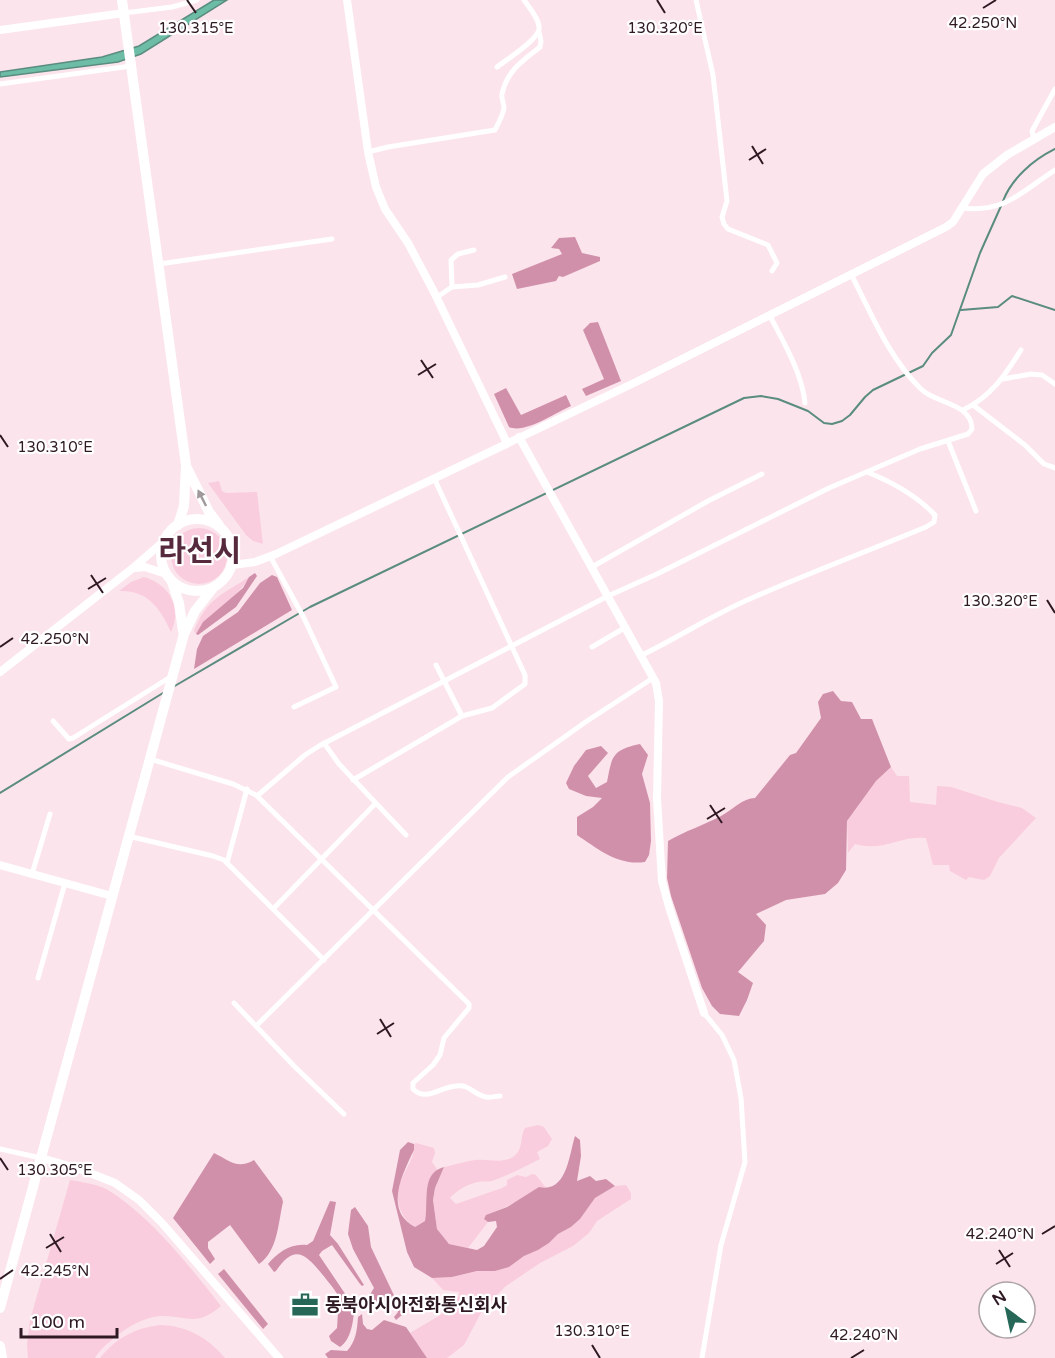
<svg xmlns="http://www.w3.org/2000/svg" width="1055" height="1358" font-family="'Varela Round','Noto Sans KR',sans-serif">
<rect width="100%" height="100%" fill="#fce4ec"/>
<g fill="#f9cddd">
<path d="M219,481L222,491L226,493L257,492L263,544L253,541L246,535L208,483Z"/>
<circle cx="199" cy="556" r="28"/>
<path d="M144,577C169,584 183,608 171,632C160,608 148,590 119,591L131,582Z"/>
<path d="M249,577C237,600 209,611 196,634L194,631C207,598 222,595 249,577Z"/>
<path d="M891,767L897,776H909L910,802L936,805L937,786L951,787L998,802L1022,808L1036,818L999,858L990,876L984,880L969,877L966,880L950,871L949,865H933L926,838C900,835 885,852 855,844L848,853L847,821L876,781Z"/>
<path d="M538,1125L544,1127L552,1139L548,1146L537,1152L540,1159C524,1167 509,1175 492,1181C488,1182 483,1181 478,1182C468,1184 457,1190 450,1198L456,1204L502,1188L507,1185V1180L517,1175L526,1177L532,1174L536,1175L546,1188L492,1213L484,1219L488,1222L468,1248L449,1244L437,1229L433,1200L435,1188L444,1167C454,1165 465,1161 476,1160C489,1158 510,1167 519,1150C522,1144 521,1135 525,1128Z"/>
<path d="M416,1143L434,1148L435,1153L432,1162L437,1169C420,1189 430,1198 425,1221L415,1227C407,1222 404,1218 400,1209C390,1181 416,1165 414,1144Z"/>
<path d="M70,1180C82,1182 96,1184 106,1189C149,1214 191,1268 221,1306C196,1328 187,1315 160,1316C142,1318 127,1327 114,1338C107,1344 100,1349 95,1358H28L27,1344L30,1320Z"/>
<path d="M626,1185L631,1193V1199L597,1221L589,1233L573,1246L540,1263L506,1286L483,1309L464,1345L447,1358H427L410,1333C423,1324 460,1308 459,1292L443,1290L432,1278L452,1277L477,1271H495L509,1267L524,1256L538,1250L549,1243L558,1234L571,1227L580,1219L595,1198L615,1186Z"/>
<path d="M160,1325C187,1326 207,1337 225,1358H100C116,1338 135,1328 160,1325Z"/>
</g>
<g fill="#d190aa">
<path d="M575,237L582,253L600,257V261L563,277L559,276L556,281L517,289L512,274L562,254L559,249L551,248L559,238Z"/>
<path d="M598,322L621,381L586,396L582,389L604,379L583,330L590,323Z"/>
<path d="M506,388L521,415L566,395L571,406C555,413 525,434 509,427L494,394Z"/>
<path d="M255,573L257,576L236,607L198,635L196,634L203,622L243,588L249,577Z"/>
<path d="M272,575L277,577L292,610L194,669L197,649L203,636L238,612L260,583Z"/>
<path d="M833,691L841,701L852,702L861,719H872L891,767L876,781L847,821L846,870L838,883L825,894L786,900L756,914L766,925L764,941L738,972L753,983L747,1000L739,1016L720,1014L712,1006L702,988L671,896L667,878L668,841C685,831 704,825 721,816C732,810 743,798 755,798L790,755L796,753L821,718L818,702L823,694Z"/>
<path d="M640,744L648,755L642,774L650,803L651,841L649,855L645,862C618,866 598,849 577,835V817L593,807L602,798L586,796L569,789L566,783L574,766L586,750L601,746L608,753L588,776L596,788L607,782C612,756 612,750 640,744Z"/>
<path d="M575,1136L580,1140L581,1156L577,1181L590,1176L596,1181L606,1179L615,1186L595,1198L580,1219L571,1227L558,1234L549,1243L538,1250L524,1256L509,1267L495,1271H477L452,1277L432,1278L414,1267L407,1252L392,1191L400,1150L408,1142L414,1144V1150C403,1173 383,1210 415,1227L425,1221C429,1203 420,1173 444,1167L435,1188L433,1200L437,1229L449,1244L477,1250L484,1246L497,1227L496,1221L488,1222L484,1219L486,1215L507,1207L539,1187C567,1193 569,1155 575,1136Z"/>
<path d="M214,1153C229,1160 237,1170 254,1160L282,1198L283,1202C278,1223 278,1251 259,1264L230,1225L208,1242V1248L215,1259L210,1264L173,1218Z"/>
<path d="M330,1201L336,1202L330,1235L338,1244L364,1285L362,1286L360,1284L332,1245L322,1251L319,1255L354,1307C354,1320 351,1340 340,1347L331,1341L329,1336L337,1328L338,1312L341,1302C337,1291 329,1283 322,1274C305,1253 294,1244 276,1271L274,1272L268,1264C278,1252 291,1243 307,1245L313,1241Z"/>
<path d="M355,1207L368,1226L371,1247L401,1310L402,1315L396,1320L394,1317L398,1312L391,1298C382,1297 377,1297 374,1307L364,1309L362,1307L374,1288L353,1249L348,1234L351,1210Z"/>
<path d="M224,1269L268,1324L263,1329L218,1274Z"/>
<path d="M362,1314L363,1324L367,1329L372,1330L384,1320L406,1327L427,1358H328L325,1354L331,1350L347,1351C356,1341 357,1330 358,1317Z"/>
</g>
<path fill="#6dbda6" stroke="#5a8c7f" stroke-width="1.5" d="M214,0H227L141,54L118,62L0,77V72L102,57L139,46Z"/>
<g fill="none" stroke-linecap="round" stroke-linejoin="round">
<g stroke="#5a8c7f" stroke-width="2">
<path d="M1003,201C1012,178 1033,160 1055,149"/>
<path d="M961,310L998,307L1012,296L1055,310"/>
<path d="M173,687L310,607L744,398L761,396L778,399L808,411L824,423L832,424L842,421L850,415L865,397L873,390L923,366L932,353L951,335L980,253L1001,206"/>
<path d="M0,793L163,693"/>
</g>
<g stroke="#fff" stroke-width="5">
<path d="M696,0L713,75L727,201L722,217L724,224L728,229L768,245L777,263L772,271"/>
<path d="M124,13L172,7L197,0"/>
<path d="M497,67C506,60 538,40 539,29C540,20 529,7 524,0"/>
<path d="M0,84L131,66"/>
<path d="M1034,138L1032,131L1055,89"/>
<path d="M368,152L388,147L495,130C498,124 503,115 504,108C504,103 501,99 502,94C507,70 523,61 540,47L541,41L539,32"/>
<path d="M962,208C1005,213 1021,192 1055,170"/>
<path d="M159,264L332,239"/>
<path d="M452,287L451,260L458,254L474,250"/>
<path d="M437,297L452,287L478,285L505,277"/>
<path d="M770,316C784,343 802,373 805,403"/>
<path d="M1003,379L1031,374L1042,375L1055,384"/>
<path d="M973,405L1025,445L1044,464L1055,468"/>
<path d="M963,410C991,397 1006,374 1021,350"/>
<path d="M948,441L976,511"/>
<path d="M434,478L525,675V684L492,708L462,716L436,665"/>
<path d="M270,556L304,618L336,687L294,707"/>
<path d="M592,567L708,501L762,474"/>
<path d="M592,647L626,627"/>
<path d="M642,655C679,637 714,614 752,598C809,573 868,551 926,527L934,522L935,515C916,495 892,482 867,472"/>
<path d="M53,721L69,739L73,738L172,676"/>
<path d="M324,743L339,764L406,835"/>
<path d="M150,759L233,784L256,795L469,1004V1008L444,1038L440,1055L433,1065L413,1083V1089C426,1102 440,1087 456,1086C470,1084 474,1095 486,1097C490,1098 496,1096 500,1096"/>
<path d="M353,780L462,716"/>
<path d="M257,796L305,755L319,746L608,596L657,574L829,488L920,449L968,434L972,429C972,403 936,404 921,389C889,358 871,313 851,274"/>
<path d="M128,836L213,856L224,860L324,960"/>
<path d="M227,863L247,789"/>
<path d="M32,874L50,814"/>
<path d="M273,909L375,804"/>
<path d="M38,978L65,883"/>
<path d="M234,1003L294,1066L344,1114"/>
<path d="M256,1026L508,777L587,721L653,678"/>
<path d="M0,1149L41,1158"/>
<path d="M702,1358L721,1245L745,1162L741,1098L734,1060L722,1035L704,1013"/>
</g>
<g stroke="#fff" stroke-width="8">
<path d="M347,0L368,152L376,187L385,209L408,243L433,290L507,443"/>
<path d="M0,30L124,13"/>
<path d="M519,437L656,683L659,701L657,798L662,881L669,907L704,1013"/>
<path d="M232,565L255,562L276,554L634,383L946,227L953,222L983,174L1007,155L1055,127"/>
<path d="M135,568L145,567L166,574"/>
<path d="M0,672L133,568L164,541"/>
<path d="M0,865L112,896"/>
<path d="M41,1158L80,1169L115,1183L139,1200L162,1223L279,1358"/>
</g>
<g stroke="#fff" stroke-width="10">
<path d="M122,0L186,465L184,506L178,525"/>
<path d="M187,468L209,512L219,525"/>
<circle cx="197" cy="555" r="36"/>
<path d="M172,582L179,603L183,631"/>
<path d="M0,1308L184,634L195,611L213,588"/>
<path d="M0,1346L2,1358"/>
</g>
</g>
<defs><path id="oneway-solid" d="M-6-.8H1V-3.2L6.5 0L1 3.2V.8H-6Z" transform="scale(1.5)"/></defs>
<use fill="#a1989c" href="#oneway-solid" transform="translate(202 498) rotate(-117)"/>
<path fill="none" stroke="#2f1a23" stroke-width="2" d="M187,0L196,13M657,0L665,13M983,8L996,0M752,146L763,164M749,160L766,149M421,360L433,378M418,375L436,364M0,435L8,447M91,575L103,593M88,589L106,578M1047,600L1055,613M0,647L13,638M710,805L722,823M707,819L725,808M380,1019L391,1037M377,1034L394,1023M0,1158L8,1170M50,1234L61,1252M1042,1234L1055,1226M46,1248L64,1237M999,1250L1010,1267M996,1264L1013,1253M0,1279L13,1270M592,1345L600,1358M851,1358L864,1350"/>
<defs>
<symbol id="office-bare" viewBox="-9 -9 18 18"><path d="M-6-3h4V-5.5h4V-3h4V5H-6ZM-1-4.5V-3h2v-1.5ZM-6 0V1H6V0Z" fill="#266757" stroke="#fff" stroke-width="2.5" paint-order="stroke"/></symbol>
</defs>
<g fill-rule="evenodd">
<use href="#office-bare" x="286" y="1286" width="38" height="38"/>
</g>
<g text-anchor="middle" stroke-width="4.5" stroke-linejoin="round" paint-order="stroke">
<g font-size="18" font-weight="bold" fill="#2f1a23" stroke="#fff" text-anchor="start">
<text x="325" y="1311">동북아시아전화통신회사</text>
</g>
<g font-size="30" font-weight="bold" fill="#56293d" stroke="#fff">
<text x="200" y="561">라선시</text>
</g>
</g>
<g font-size="15" text-anchor="middle" fill="#2f1a23" stroke="#fff" stroke-width="4.5" stroke-linejoin="round" paint-order="stroke">
<text x="983" y="28">42.250°N</text>
<text x="196" y="33">130.315°E</text>
<text x="665" y="33">130.320°E</text>
<text x="55" y="452">130.310°E</text>
<text x="1000" y="606">130.320°E</text>
<text x="55" y="644">42.250°N</text>
<text x="55" y="1175">130.305°E</text>
<text x="1000" y="1239">42.240°N</text>
<text x="55" y="1276">42.245°N</text>
<text x="592" y="1336">130.310°E</text>
<text x="864" y="1340">42.240°N</text>
</g>
<g transform="translate(1007 1310) rotate(327)"><circle r="28" fill="#ffffff" stroke="#aca3a7" stroke-width="1.5"/>
<path d="M0-4.5L10 22L0 15L-10 22Z" fill="#266757"/>
<text y="-9" font-size="16" font-weight="bold" text-anchor="middle" fill="#2f1a23">N</text>
</g>
<path d="M21 1328v9h96v-9" fill="none" stroke="#2f1a23" stroke-width="3"/>
<text x="30" y="1328" font-size="18" fill="#2f1a23" stroke="#ffffff" stroke-width="4.5" paint-order="stroke">100 m</text>
</svg>
